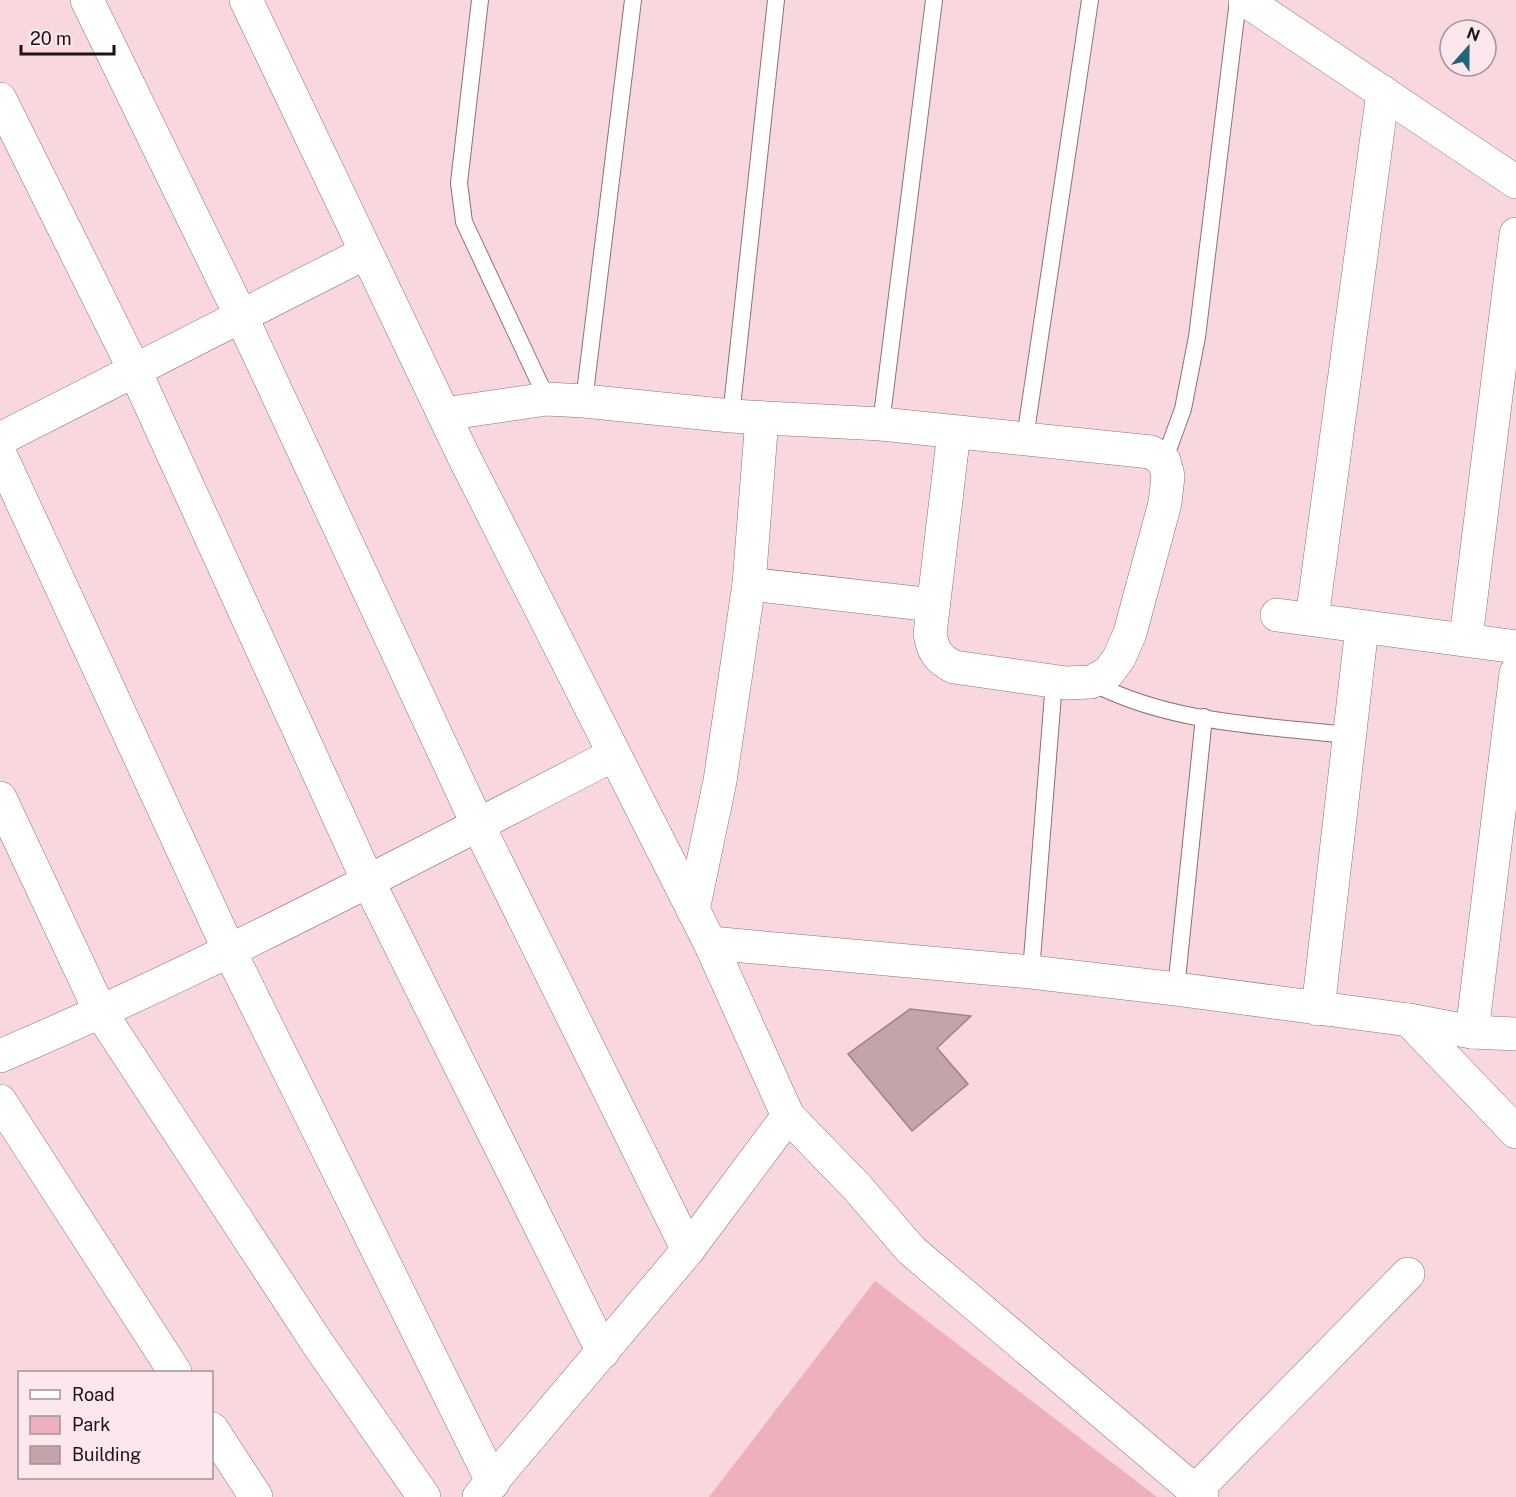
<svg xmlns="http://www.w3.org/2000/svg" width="1516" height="1497" font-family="'Public Sans',sans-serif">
<rect width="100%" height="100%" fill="#f8d7dd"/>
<path fill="#eeb0bc" d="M875,1281L1157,1497H709Z"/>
<path fill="#c3a4aa" stroke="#9e8086" stroke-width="1.5" d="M910,1009L971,1016L937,1048L968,1084L912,1131L848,1054Z"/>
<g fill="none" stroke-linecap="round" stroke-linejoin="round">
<defs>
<g id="lane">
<path d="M480,0L459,183L464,222L547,399"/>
<path d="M584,401L633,0"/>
<path d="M731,416L776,0"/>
<path d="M881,424L934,0"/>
<path d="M1025,438L1090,0"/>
<path d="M1164,461L1183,409L1197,337L1238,0"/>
<path d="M1091,682C1168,723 1263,726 1349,735"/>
<path d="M1031,972L1054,682"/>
<path d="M1176,989L1204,717"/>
</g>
<g id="street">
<path d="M87,0L241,316L478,825L688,1250"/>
<path d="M246,0L464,457L710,943"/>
<path d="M1245,0L1516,182"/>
<path d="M0,99L135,371L368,881L603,1352"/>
<path d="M444,414L547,399L584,401L731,416L881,424L1151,452L1164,461L1168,476L1165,503L1130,633L1119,658L1108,673L1091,682L1066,683L954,667C938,659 933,651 930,634L954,432"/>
<path d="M0,439L365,253"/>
<path d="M0,454L229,950L493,1483"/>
<path d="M749,584L933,605"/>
<path d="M1277,615L1516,647"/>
<path d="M1312,619L1383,92"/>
<path d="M1466,638L1516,234"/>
<path d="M0,798L101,1013L318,1344L424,1497"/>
<path d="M693,910L720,781L749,584L762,418"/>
<path d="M1318,1009L1362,627"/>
<path d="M1409,1020L1516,1132"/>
<path d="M1472,1032L1516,673"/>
<path d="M0,1056C209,967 411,859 613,755"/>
<path d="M0,1101L175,1372"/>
<path d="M212,1429L256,1497"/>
<path d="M1195,1491L1408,1274"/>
<path d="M479,1497L688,1250L788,1116"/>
<path d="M1202,1497L911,1250L856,1186L788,1116L710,943L1031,972L1176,989L1409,1020L1472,1032L1516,1034"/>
</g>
</defs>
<use href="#lane" stroke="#8e7176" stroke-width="18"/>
<use href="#street" stroke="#8e7176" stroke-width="34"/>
<use href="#lane" stroke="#fff" stroke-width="16"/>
<use href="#street" stroke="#fff" stroke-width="33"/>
</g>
<rect x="18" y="1371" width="195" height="108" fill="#fce8ec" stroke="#a29295" stroke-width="1.5"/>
<rect x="30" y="1390" width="30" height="9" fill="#ffffff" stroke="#a29295" stroke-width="1.5"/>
<text x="72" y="1401" font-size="18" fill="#1c1113">Road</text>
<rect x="30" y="1416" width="30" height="18" fill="#eeb0bc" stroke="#a29295" stroke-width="1.5"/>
<text x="72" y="1431" font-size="18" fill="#1c1113">Park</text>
<rect x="30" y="1446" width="30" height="18" fill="#c3a4aa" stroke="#a29295" stroke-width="1.5"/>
<text x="72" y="1461" font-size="18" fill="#1c1113">Building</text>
<g transform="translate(1468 48) rotate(21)"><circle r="28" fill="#fce8ec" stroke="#a29295" stroke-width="1.5"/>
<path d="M0-4.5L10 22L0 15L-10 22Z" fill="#206676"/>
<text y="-9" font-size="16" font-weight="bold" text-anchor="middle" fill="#1c1113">N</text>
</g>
<path d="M21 45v9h93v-9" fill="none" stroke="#1c1113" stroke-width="3"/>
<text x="30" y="45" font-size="18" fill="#1c1113" stroke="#fce8ec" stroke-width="4.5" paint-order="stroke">20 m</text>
</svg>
